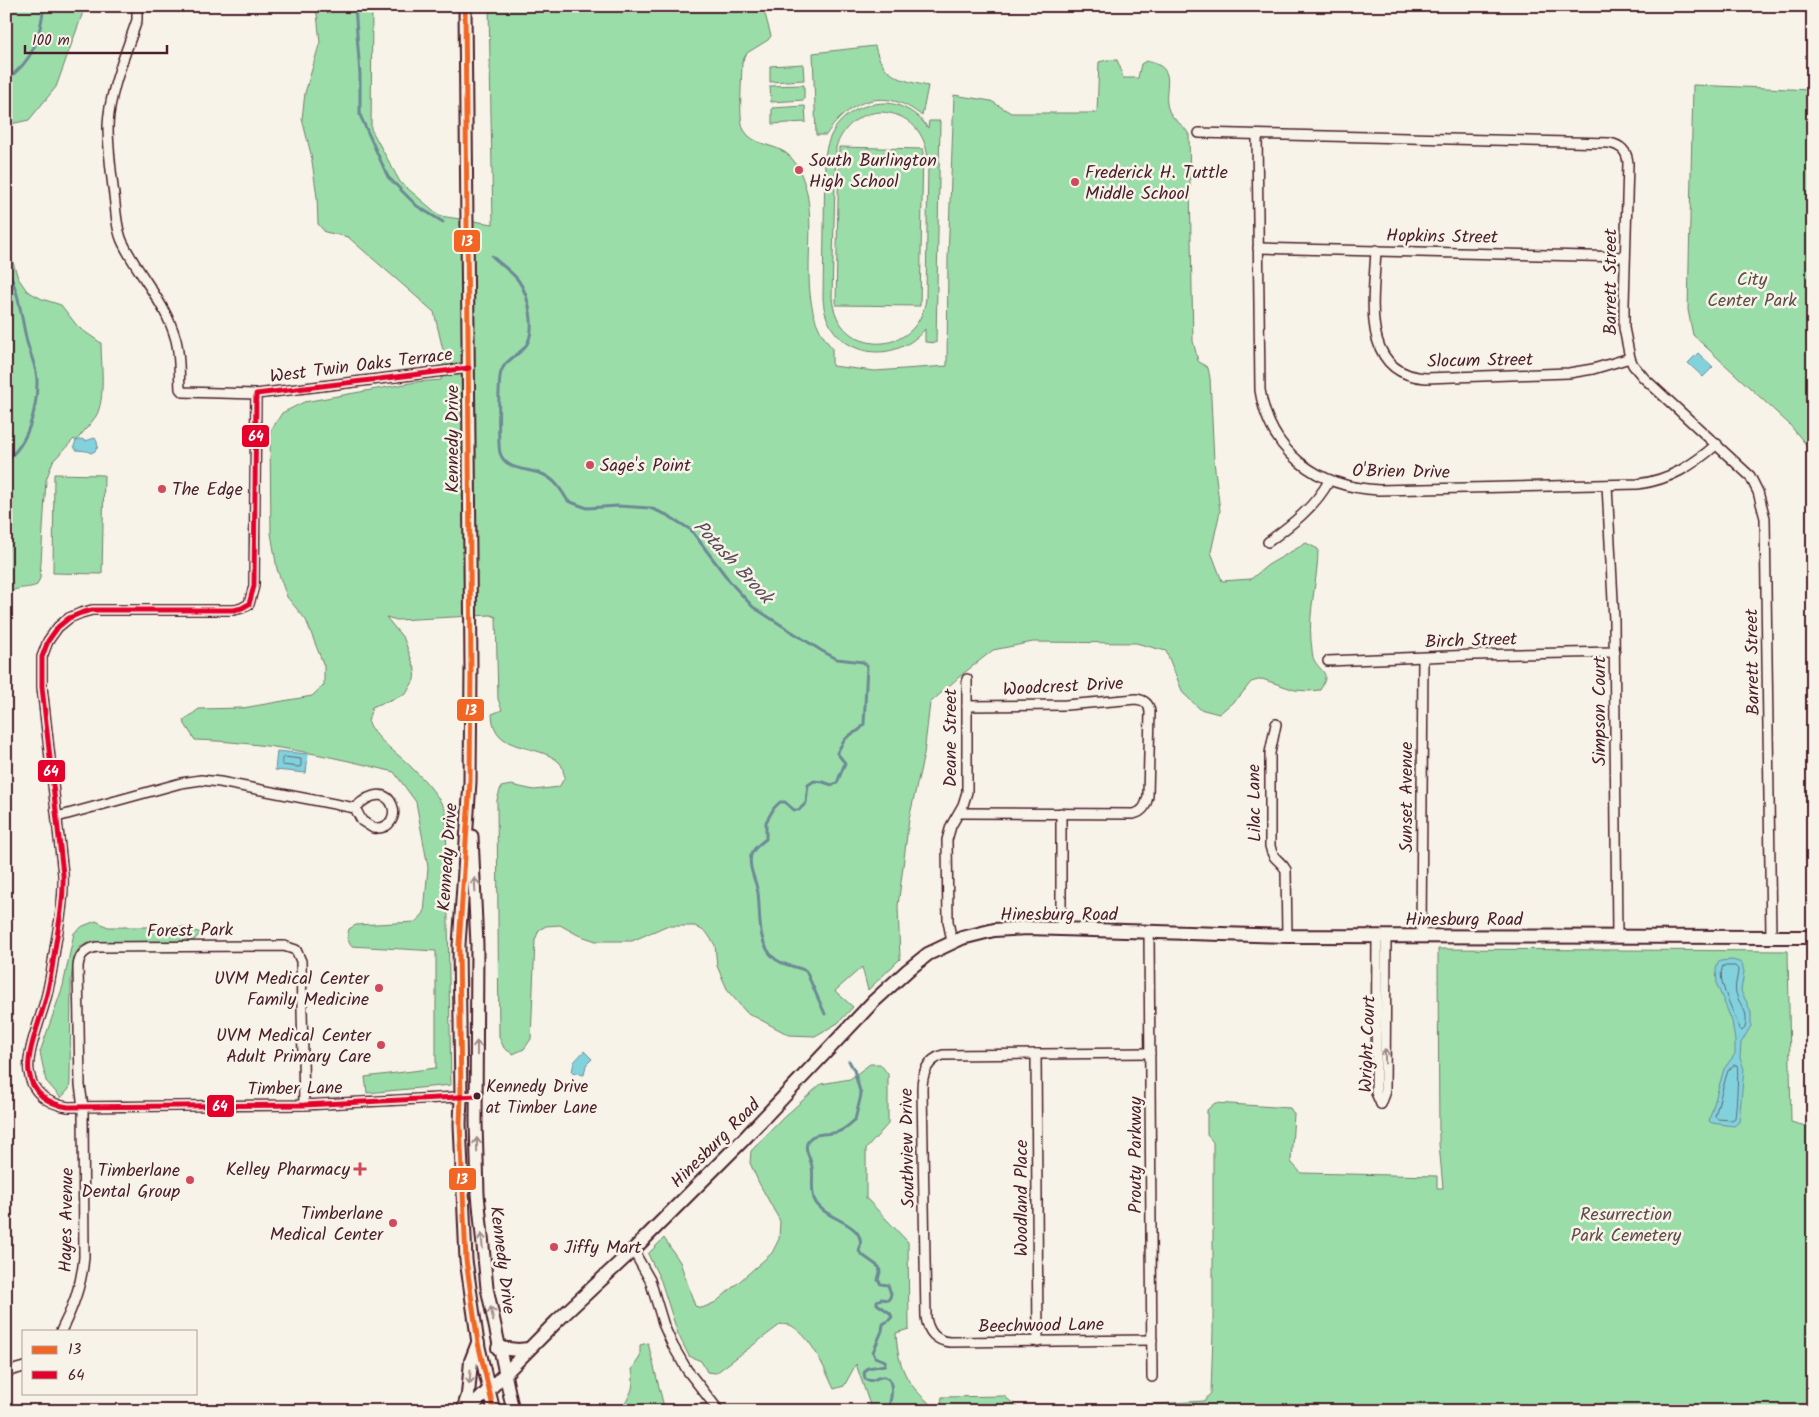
<svg xmlns="http://www.w3.org/2000/svg" width="1819" height="1417" font-family="Kalam,sans-serif">
<rect width="100%" height="100%" fill="#f7f3e8"/>
<filter id="ink" filterUnits="userSpaceOnUse"><feTurbulence type="fractalNoise" baseFrequency=".02" numOctaves="2"/><feDisplacementMap in="SourceGraphic" scale="10" xChannelSelector="R" yChannelSelector="G"/><feConvolveMatrix kernelMatrix="1 2 1 2 8 2 1 2 1" color-interpolation-filters="sRGB"/></filter>
<g filter="url(#ink)">
<g fill="#9bdda8" stroke="#727e6a" fill-rule="evenodd">
<path d="M6,6H83L82,15L56,87L29,120L6,125Z"/>
<path d="M314,6H372L371,129L400,182L440,216L493,224L489,6H760L765,14L771,36L768,40L747,53L742,62C742,76 738,120 744,130C752,145 773,144 786,153C798,162 804,180 807,193C817,244 794,306 832,348V366L875,371L947,366L948,259L954,95L991,101L1011,113H1097L1099,62L1107,60H1117L1120,67L1123,78H1138L1141,64L1146,61C1182,68 1160,89 1169,111C1174,122 1184,124 1189,135L1193,341L1198,361L1208,368L1210,378L1214,461L1220,511L1211,552L1222,581L1251,579L1268,565L1306,543L1318,549C1318,580 1308,610 1311,641C1312,647 1312,656 1314,660C1322,674 1331,671 1320,690L1309,691L1295,690L1262,679L1251,682L1240,696L1219,714L1200,709L1183,693L1166,651L1136,643L1033,642L993,650L959,677L930,703L924,754L909,819L898,906L900,959L868,990L862,967L835,991L853,1007L838,1023L815,1036L789,1035L746,1012L728,991L717,966L715,945L707,933L695,926H666L632,941H596L578,935L560,925L546,926L539,930L535,940L531,1039L524,1049L513,1054L504,1048L499,1037L497,800L501,787L511,785L534,790L559,787L565,777C563,773 563,766 560,763C539,742 493,755 492,714L502,710L498,699L496,617L491,615L397,620L386,617L404,639L415,669L414,680L406,694L372,707L368,721C377,742 400,754 415,771C427,782 438,796 446,811L451,1085L367,1093L365,1077L436,1068V951L351,946L347,938L349,929L356,925L416,922L424,913L428,867L416,802L394,772C328,755 263,742 195,740L183,721L199,709L243,708L312,696L324,685V666L306,620L287,597L277,569L271,533L270,432L282,413L304,402L416,382L441,380L444,354L434,312L348,237L325,232L318,224L317,197L311,154L302,119L305,93L320,42L317,14Z"/>
<path d="M875,46C882,77 901,80 928,86L922,116C886,86 850,99 826,135H816L813,53Z"/>
<path d="M803,64L804,80L770,82V66Z"/>
<path d="M804,85V100L771,102L770,86Z"/>
<path d="M1693,85L1813,90V453L1789,424L1693,335L1688,310Z"/>
<path d="M887,103C904,105 918,114 928,128L929,121H940L936,343L925,342V329C891,370 825,354 823,298L825,158C828,124 853,103 887,103ZM881,112C909,113 927,134 928,161L926,298C919,359 836,358 832,297L836,147C843,127 859,113 881,112Z"/>
<path d="M805,106L806,122L772,124V108Z"/>
<path d="M839,147L923,149L920,306L836,305Z"/>
<path d="M6,241L18,278L27,291L42,299L61,305L78,327L101,343C101,363 106,399 96,416C90,425 82,433 76,441L74,439L53,461L46,480L40,578L37,585C26,590 14,585 6,597Z"/>
<path d="M54,474L104,475L102,574L53,573Z"/>
<path d="M96,921L108,927H183L201,933L193,941L90,942L81,946L76,953L73,963L71,982L70,1082L69,1089L61,1098L46,1081L40,1052L63,986L74,933L83,926Z"/>
<path d="M1438,949L1788,951L1791,1122L1813,1128V1411H1046L1204,1401L1211,1393L1213,1332V1142L1207,1135V1110L1215,1103L1290,1108L1294,1114L1291,1162L1301,1173L1437,1176V1188H1443L1439,1144Z"/>
<path d="M870,1064H880L888,1074V1124L866,1149V1198L908,1242L909,1329L896,1333C898,1371 909,1388 939,1411H872L856,1364L844,1386L834,1389C824,1368 813,1339 792,1326C789,1324 784,1325 781,1324L716,1373L707,1372L701,1361L689,1356L678,1334L661,1281L648,1254L664,1238L680,1262L695,1306L702,1308L716,1302L772,1253L779,1239L780,1221L759,1183L750,1163L751,1151L783,1118L821,1084L850,1079Z"/>
<path d="M648,1343L665,1411H618C631,1396 635,1389 632,1369L640,1357V1345Z"/>
<path d="M1004,1396L1022,1411H940L942,1397Z"/>
</g>
<g fill="#82d2de" stroke="#6c8a96">
<path d="M1698,353L1713,367L1703,377L1688,363Z"/>
<path d="M95,438L97,442L98,447L95,451L91,453L87,451L76,450L74,446L76,441L82,439L85,441Z"/>
<path d="M277,751L308,754L306,773L275,770Z"/>
<path d="M1732,960L1742,963L1744,972L1741,991L1748,1005L1751,1013V1026L1741,1043L1740,1058L1744,1069L1739,1122L1734,1126L1712,1123L1709,1121L1724,1069L1735,1054V1041L1732,1021L1717,985L1716,969L1718,963L1720,961Z"/>
<path d="M584,1051L592,1059L586,1065L584,1075L572,1072L574,1062Z"/>
</g>
<g fill="none" stroke-linecap="round" stroke-linejoin="round">
<g stroke="#606773" stroke-width="1">
<path d="M284,757L301,759V766L299,767L282,765V759Z"/>
<path d="M1723,966H1735L1738,969C1738,977 1734,985 1736,993C1740,1008 1749,1008 1745,1028L1742,1031L1739,1029C1736,1013 1715,981 1723,966Z"/>
<path d="M1734,1065H1737C1739,1069 1736,1112 1735,1118L1732,1120L1717,1119L1715,1116L1726,1077L1728,1071Z"/>
</g>
<g stroke="#6c8a96" stroke-width="3">
<path d="M355,6L360,75V115L388,177L417,206L443,222"/>
<path d="M6,80C34,60 39,40 44,6"/>
<path d="M492,256C500,264 511,271 518,280C529,295 538,333 524,348C516,357 505,360 501,372C498,380 498,445 500,453C506,471 527,468 542,474C555,479 561,490 568,501L587,508L618,506L650,508L667,515L691,530L731,583L753,607L822,651L837,659L863,662L867,666L864,724C860,731 857,731 850,735C845,738 840,747 837,753L845,763L837,783L832,785L823,782L814,781L808,785L806,803L799,810H794L785,802H780L774,808L766,822V839C760,844 754,847 751,855C748,868 756,880 758,893C761,915 756,941 774,958C782,966 797,966 806,971L825,1014"/>
<path d="M6,267C19,289 21,317 27,342C30,354 38,370 37,383C37,409 28,445 6,460"/>
<path d="M6,526L9,541L6,562"/>
<path d="M849,1061L854,1070L861,1095L855,1120C850,1124 845,1129 840,1131C831,1136 813,1131 808,1141C803,1149 811,1158 812,1167C814,1177 810,1191 815,1201C826,1222 869,1222 859,1251L861,1254L879,1267L880,1272L878,1280L881,1284L888,1285L891,1294L889,1300L881,1299L877,1301V1304L890,1313L892,1317L888,1321L883,1324L882,1331L873,1352L875,1357L885,1361V1365L868,1368L864,1373L865,1379C874,1384 877,1375 885,1377C896,1380 891,1404 886,1411"/>
</g>
<defs>
<g id="street">
<path d="M137,6V20C126,53 109,92 108,126C108,149 111,172 114,195C116,210 116,229 123,243C139,276 166,303 176,340C180,355 179,373 180,389L183,392L256,394"/>
<path d="M1199,133L1609,143C1620,145 1627,150 1628,163L1624,304V328L1630,358L1633,365L1644,378L1750,476L1758,492L1765,518L1771,937"/>
<path d="M1257,135L1260,390C1270,453 1317,487 1379,490L1638,484C1670,480 1693,465 1717,444"/>
<path d="M1258,248L1625,257"/>
<path d="M1376,250C1374,297 1359,374 1426,378L1569,373L1593,369L1630,358"/>
<path d="M469,368L256,394L254,586L249,604L242,608L234,610H92L81,613L69,618L58,627L48,641L42,657V687L63,874C64,897 60,919 56,942C53,961 51,980 46,998C41,1018 26,1053 29,1072C32,1093 48,1104 68,1107L304,1105L477,1096"/>
<path d="M1607,485L1614,620L1617,937"/>
<path d="M1268,542C1291,525 1315,507 1329,481"/>
<path d="M1328,661L1474,655L1615,652"/>
<path d="M1276,724L1270,753V846C1273,861 1280,859 1286,870L1287,936"/>
<path d="M959,813L1133,814C1143,812 1146,806 1148,796L1150,712C1149,703 1144,700 1136,699L1066,705L967,706"/>
<path d="M57,817L181,783L201,780L220,782L355,808L362,821L373,828C409,832 394,769 355,808"/>
<path d="M1061,929V813"/>
<path d="M1149,932L1152,1377"/>
<path d="M1421,936L1423,658"/>
<path d="M1377,937L1376,1093L1381,1104"/>
<path d="M952,942L948,921L947,840L951,826L963,805L967,792V679"/>
<path d="M1150,1053L943,1055C927,1060 922,1073 922,1089L926,1317C928,1332 936,1341 950,1342L1152,1340"/>
<path d="M1036,1054L1038,1342"/>
<path d="M1381,1104L1385,1094L1386,937"/>
<path d="M633,1250L650,1280L664,1326L673,1346L687,1370L719,1411"/>
<path d="M61,1331C73,1308 82,1283 84,1257L83,1107L80,1085L78,967C79,955 85,949 97,947L284,946L296,950L301,961L304,1105"/>
<path d="M6,1372L24,1367"/>
</g>
<g id="secondary">
<path d="M465,6L471,668L470,782L459,945L461,1097L460,1124L466,1260L478,1343L494,1411"/>
<path d="M472,836L477,945L476,1123L478,1194L487,1288L513,1411"/>
</g>
<g id="primary">
<path d="M498,1348L518,1350L529,1349"/>
<path d="M463,1411L468,1395L471,1361L478,1343"/>
<path d="M468,1411L557,1321L633,1250L742,1141L873,1002L908,970L928,954L962,938L994,930L1028,928L1287,936L1813,937"/>
</g>
</defs>
<use href="#street" stroke="#4a1f2b" stroke-width="12"/>
<use href="#secondary" stroke="#4a1f2b" stroke-width="15"/>
<use href="#primary" stroke="#4a1f2b" stroke-width="16"/>
<use href="#street" stroke="#f7f3e8" stroke-width="9"/>
<use href="#secondary" stroke="#f7f3e8" stroke-width="11"/>
<use href="#primary" stroke="#f7f3e8" stroke-width="12"/>
<defs>
<path id="bus-1" d="M465,6L471,668L470,782L459,945L461,1097L460,1124L466,1260L478,1343L494,1411"/>
<path id="bus-2" d="M469,368L256,394L254,586L249,604L242,608L234,610H92L81,613L69,618L58,627L48,641L42,657V687L63,874C64,897 60,919 56,942C53,961 51,980 46,998C41,1018 26,1053 29,1072C32,1093 48,1104 68,1107L304,1105L477,1096"/>
</defs>
<use href="#bus-1" stroke="#f7f3e8" stroke-width="9"/>
<use href="#bus-2" stroke="#f7f3e8" stroke-width="9"/>
<use href="#bus-1" stroke="#f26522" stroke-width="5"/>
<use href="#bus-2" stroke="#e4002b" stroke-width="5"/>
</g>
<defs><path id="oneway-shaft" d="M-6 0H5M1.5-3L5.5 0L1.5 3" fill="none" stroke-width="1.6" stroke-linecap="round" stroke-linejoin="round" transform="scale(1.25)"/></defs>
<g stroke="#a0898a">
<use href="#oneway-shaft" transform="translate(475 885) rotate(-93)"/>
<use href="#oneway-shaft" transform="translate(477 1048) rotate(-90)"/>
<use href="#oneway-shaft" transform="translate(1385 1056) rotate(-90)"/>
<use href="#oneway-shaft" transform="translate(477 1145) rotate(-91)"/>
<use href="#oneway-shaft" transform="translate(482 1241) rotate(-95)"/>
<use href="#oneway-shaft" transform="translate(492 1314) rotate(-100)"/>
<use href="#oneway-shaft" transform="translate(470 1377) rotate(94)"/>
</g>
</g>
<g fill="#d1495b" stroke="#f7f3e8" stroke-width="2">
<circle cx="799" cy="170" r="5"/>
<circle cx="1075" cy="182" r="5"/>
<circle cx="590" cy="465" r="5"/>
<circle cx="162" cy="489" r="5"/>
<circle cx="379" cy="988" r="5"/>
<circle cx="381" cy="1045" r="5"/>
<path d="M357.5 1161.5h5v5h5v5h-5v5h-5v-5h-5v-5h5z"/>
<circle cx="190" cy="1180" r="5"/>
<circle cx="393" cy="1223" r="5"/>
<circle cx="554" cy="1247" r="5"/>
</g>
<circle fill="#4a1f2b" stroke="#f7f3e8" stroke-width="2" cx="477" cy="1096" r="4.5"/>
<g text-anchor="middle" stroke-width="5" stroke-linejoin="round" paint-order="stroke">
<g font-size="17" fill="#4a1f2b" stroke="#f7f3e8" text-anchor="start">
<text x="486" y="1092">Kennedy Drive<tspan x="486" dy="21">at Timber Lane</tspan></text>
</g>
<g font-size="18" fill="#4a1f2b" stroke="#f7f3e8" text-anchor="start">
<text x="809" y="166">South Burlington<tspan x="809" dy="21">High School</tspan></text>
<text x="1085" y="178">Frederick H. Tuttle<tspan x="1085" dy="21">Middle School</tspan></text>
<text x="600" y="471">Sage's Point</text>
<text x="172" y="495">The Edge</text>
<text x="369" y="984" text-anchor="end">UVM Medical Center<tspan x="369" dy="21">Family Medicine</tspan></text>
<text x="371" y="1041" text-anchor="end">UVM Medical Center<tspan x="371" dy="21">Adult Primary Care</tspan></text>
<text x="350" y="1175" text-anchor="end">Kelley Pharmacy</text>
<text x="180" y="1176" text-anchor="end">Timberlane<tspan x="180" dy="21">Dental Group</tspan></text>
<text x="383" y="1219" text-anchor="end">Timberlane<tspan x="383" dy="21">Medical Center</tspan></text>
<text x="564" y="1253">Jiffy Mart</text>
</g>
<g font-size="18" fill="#4a1f2b" stroke="#f7f3e8">
<text transform="translate(1442 236) rotate(1)" y="6">Hopkins Street</text>
<text transform="translate(1610 282) rotate(-90)" y="6">Barrett Street</text>
<text transform="translate(1480 360) rotate(-1)" y="6">Slocum Street</text>
<text transform="translate(361 365) rotate(-7)" y="6">West Twin Oaks Terrace</text>
<text transform="translate(452 439) rotate(-90)" y="6">Kennedy Drive</text>
<text transform="translate(1401 471) rotate(1)" y="6">O'Brien Drive</text>
<text transform="translate(1471 640) rotate(-2)" y="6">Birch Street</text>
<text transform="translate(1752 662) rotate(-91)" y="6">Barrett Street</text>
<text transform="translate(1063 686) rotate(-3)" y="6">Woodcrest Drive</text>
<text transform="translate(1599 711) rotate(-90)" y="6">Simpson Court</text>
<text transform="translate(950 738) rotate(-90)" y="6">Deane Street</text>
<text transform="translate(1406 797) rotate(-90)" y="6">Sunset Avenue</text>
<text transform="translate(1254 803) rotate(-91)" y="6">Lilac Lane</text>
<text transform="translate(447 857) rotate(-86)" y="6">Kennedy Drive</text>
<text x="1059" y="920">Hinesburg Road</text>
<text x="1464" y="925">Hinesburg Road</text>
<text transform="translate(190 930) rotate(-1)" y="6">Forest Park</text>
<text transform="translate(1367 1044) rotate(-88)" y="6">Wright Court</text>
<text transform="translate(295 1088) rotate(-1)" y="6">Timber Lane</text>
<text transform="translate(715 1143) rotate(-45)" y="6">Hinesburg Road</text>
<text transform="translate(907 1148) rotate(-91)" y="6">Southview Drive</text>
<text transform="translate(1135 1155) rotate(-90)" y="6">Prouty Parkway</text>
<text transform="translate(1021 1198) rotate(-90)" y="6">Woodland Place</text>
<text transform="translate(66 1220) rotate(-89)" y="6">Hayes Avenue</text>
<text transform="translate(503 1260) rotate(83)" y="6">Kennedy Drive</text>
<text transform="translate(1041 1325) rotate(-1)" y="6">Beechwood Lane</text>
</g>
<g font-size="18" fill="#5e4e4a" stroke="#f7f3e8">
<text x="1752" y="285">City<tspan x="1752" dy="21">Center Park</tspan></text>
<text x="1626" y="1220">Resurrection<tspan x="1626" dy="21">Park Cemetery</tspan></text>
</g>
<g font-size="19" font-style="italic" fill="#584c58" stroke="#f7f3e8">
<text transform="translate(734 561) rotate(47)" y="7">Potash Brook</text>
</g>
</g>
<g stroke="#f7f3e8" stroke-width="2">
<rect x="453" y="229" width="28" height="24" rx="5" fill="#f26522"/>
<rect x="241" y="424" width="29" height="24" rx="5" fill="#e4002b"/>
<rect x="456" y="698" width="29" height="24" rx="5" fill="#f26522"/>
<rect x="37" y="759" width="29" height="24" rx="5" fill="#e4002b"/>
<rect x="206" y="1094" width="29" height="24" rx="5" fill="#e4002b"/>
<rect x="448" y="1167" width="29" height="24" rx="5" fill="#f26522"/>
</g>
<g font-size="14" text-anchor="middle" font-weight="bold" fill="#fff">
<text x="467" y="246">13</text>
<text x="256" y="441">64</text>
<text x="471" y="715">13</text>
<text x="51" y="776">64</text>
<text x="220" y="1111">64</text>
<text x="462" y="1184">13</text>
</g>
<rect width="1819" height="1417" fill="none" stroke="#f7f3e8" stroke-width="25"/>
<rect x="12" y="12" width="1794" height="1392" fill="none" stroke="#4a1f2b" stroke-width="2" filter="url(#ink)"/>
<rect x="22" y="1330" width="175" height="65" fill="#f7f3e8" stroke="#b29e9c"/>
<rect x="32" y="1346" width="25" height="8" fill="#f26522" stroke="#b29e9c"/>
<text x="68" y="1354" font-size="15" fill="#4a1f2b">13</text>
<rect x="32" y="1371" width="25" height="8" fill="#e4002b" stroke="#b29e9c"/>
<text x="68" y="1380" font-size="15" fill="#4a1f2b">64</text>
<path d="M25 45v8h142v-8" fill="none" stroke="#4a1f2b" stroke-width="2.5"/>
<text x="32" y="45" font-size="15" fill="#4a1f2b" stroke="#f7f3e8" stroke-width="4" paint-order="stroke">100 m</text>
</svg>
